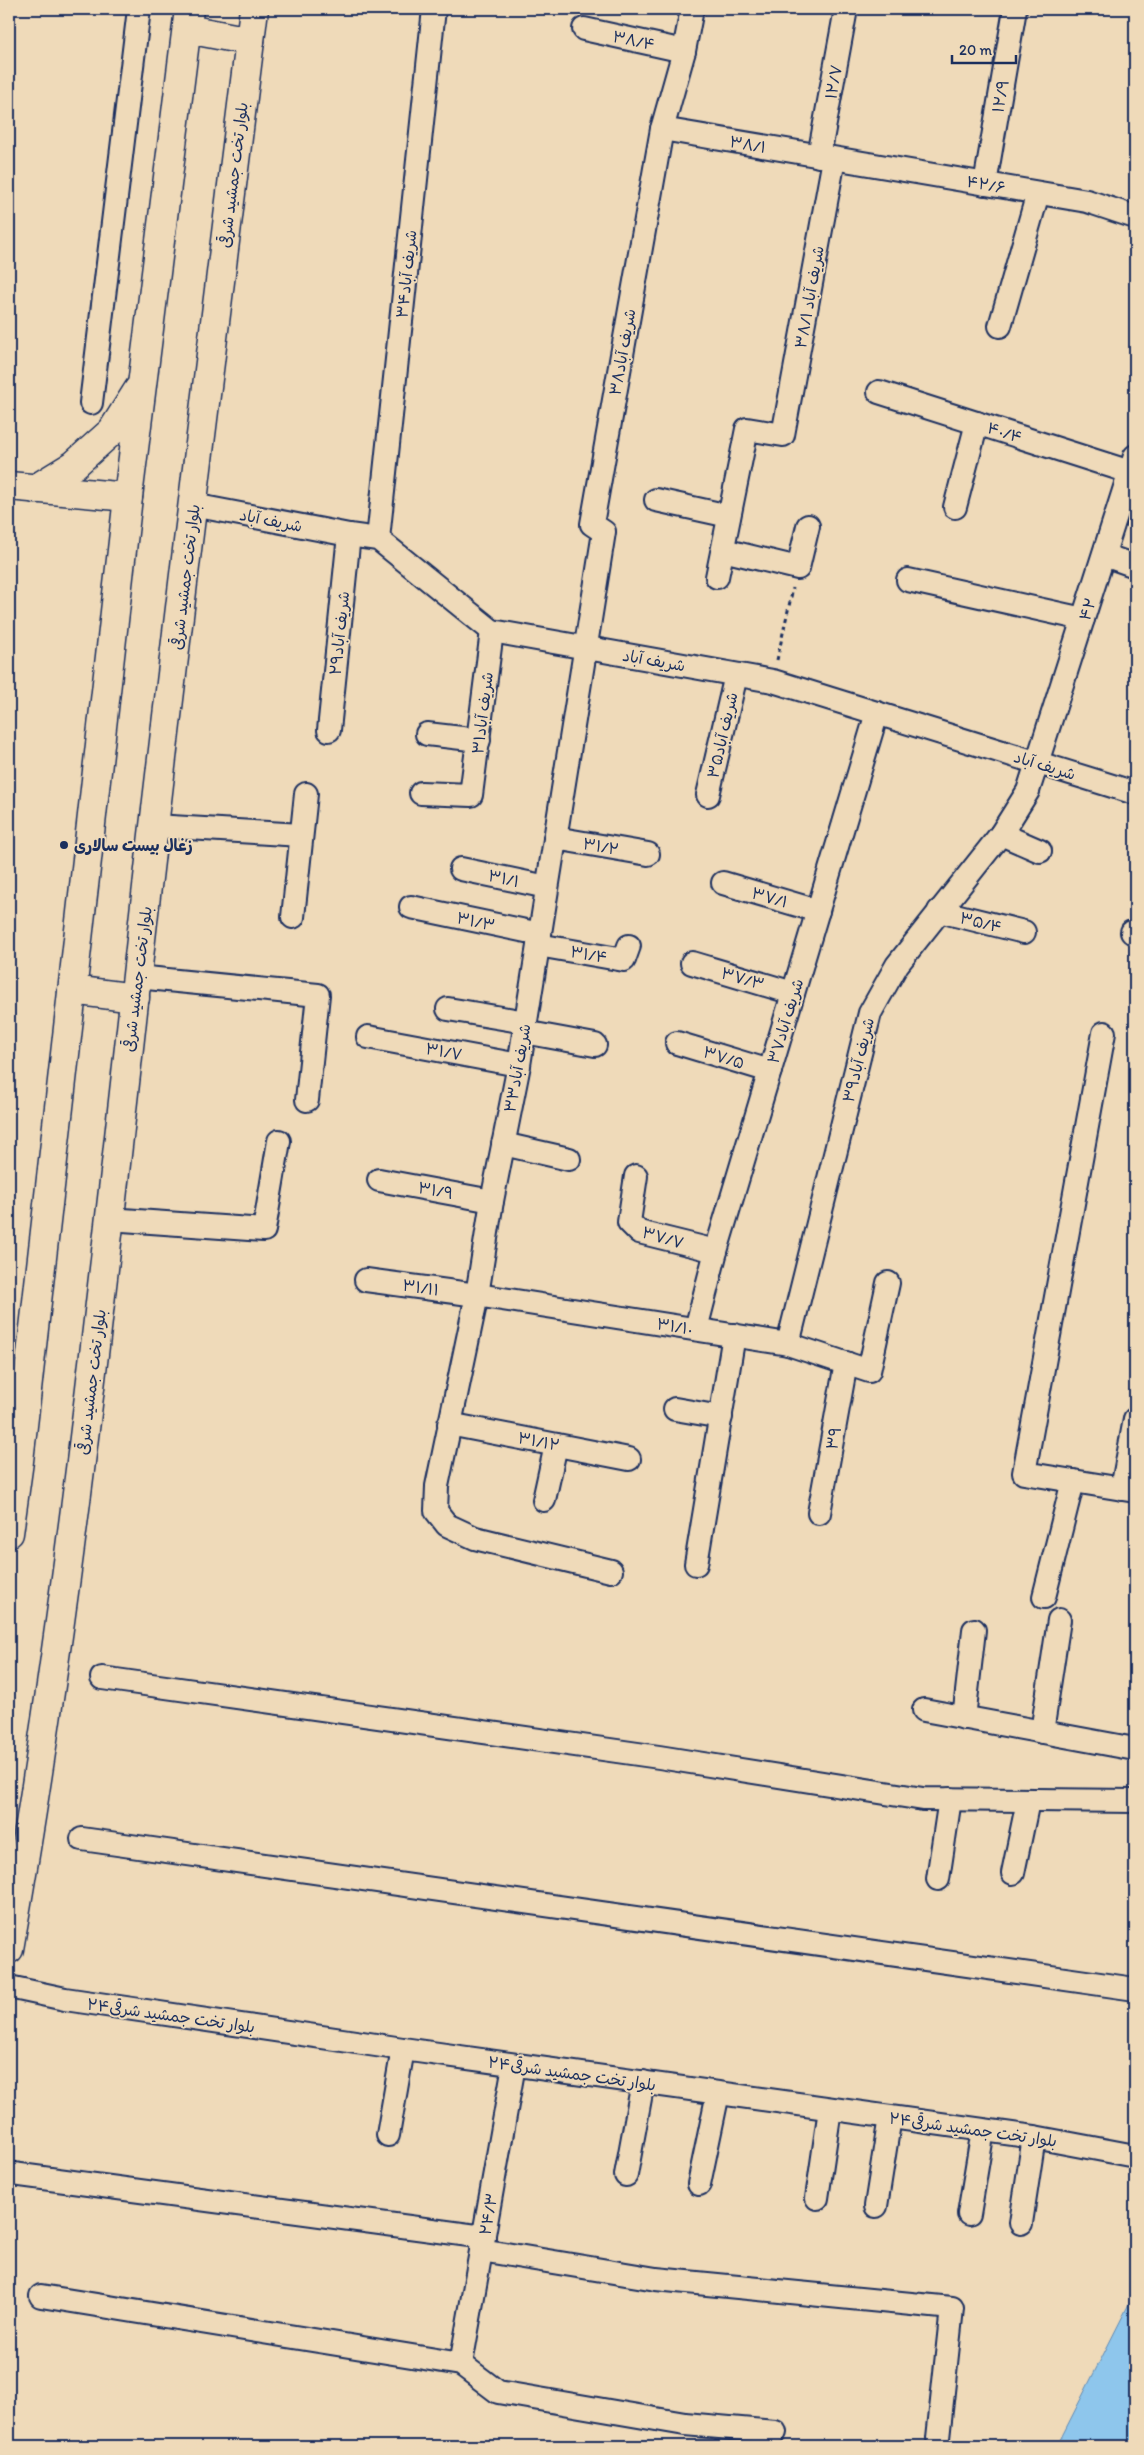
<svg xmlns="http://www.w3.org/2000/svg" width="1144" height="2455" font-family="Itim,'Playpen Sans Arabic',sans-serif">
<rect width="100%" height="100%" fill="#efdab9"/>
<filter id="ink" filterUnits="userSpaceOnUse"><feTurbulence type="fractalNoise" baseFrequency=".02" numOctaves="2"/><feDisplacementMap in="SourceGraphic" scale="10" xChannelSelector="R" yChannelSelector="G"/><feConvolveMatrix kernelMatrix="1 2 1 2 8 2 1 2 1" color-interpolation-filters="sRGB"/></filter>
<g filter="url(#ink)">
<path fill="#8ec6ec" stroke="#608ab3" d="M1135,2292V2439L1132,2446H1057Z"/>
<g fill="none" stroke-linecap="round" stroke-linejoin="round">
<defs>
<g id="minor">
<path d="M584,29L684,51"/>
<path d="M662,129L1087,201L1135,217"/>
<path d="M819,156L846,9"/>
<path d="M985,184L1015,9"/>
<path d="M1000,326L1038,193"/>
<path d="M879,392L1130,472"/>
<path d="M91,403L139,9"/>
<path d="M656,500L729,516"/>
<path d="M193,505L349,535L378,539L492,631L773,681L1135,793"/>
<path d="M955,507L977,423"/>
<path d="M378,539L434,9"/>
<path d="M723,550L798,568L808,526"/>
<path d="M1104,555L1135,566"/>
<path d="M717,577L747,429L783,435L834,159"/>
<path d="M908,580L1083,619"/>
<path d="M329,730L349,535"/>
<path d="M427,734L479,740"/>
<path d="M421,793L471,795L492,631"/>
<path d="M708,795L736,675"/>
<path d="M155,826L301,835"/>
<path d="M1001,834L1040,851"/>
<path d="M555,838L648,854"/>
<path d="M461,869L547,887"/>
<path d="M723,883L818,911"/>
<path d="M411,907L540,934"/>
<path d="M939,911L1024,932"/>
<path d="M293,917L306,794"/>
<path d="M1132,932L1135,933"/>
<path d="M538,945L624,960L629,946"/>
<path d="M692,963L793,993"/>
<path d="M137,977L318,995L307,1100"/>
<path d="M448,1009L526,1022"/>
<path d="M524,1032L595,1045"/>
<path d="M1104,1033L1024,1473L1135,1491"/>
<path d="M368,1037L519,1065"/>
<path d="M677,1043L770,1071"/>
<path d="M503,1144L569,1159"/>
<path d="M636,1176L629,1222L639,1232L716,1251"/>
<path d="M379,1180L492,1201"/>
<path d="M109,1219L264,1230L279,1141"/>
<path d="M366,1280L477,1295L788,1344L869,1371L888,1283"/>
<path d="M696,1329L716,1251L877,713"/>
<path d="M788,1344L870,1013L897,965L1001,834L1028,791L1135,456"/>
<path d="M675,1409L721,1417"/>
<path d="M449,1424L629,1459"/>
<path d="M1122,1489L1135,1419"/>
<path d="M544,1500L556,1445"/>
<path d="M819,1513L846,1363"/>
<path d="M696,1564L734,1335"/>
<path d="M611,1571L475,1538L447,1525L436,1511L437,1486L477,1295L492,1201L519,1065L604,532L592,524L662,129L684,51L692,9"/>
<path d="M1044,1597L1073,1481"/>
<path d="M102,1678L659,1757L923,1799L1135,1801"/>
<path d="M924,1710L1135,1749"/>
<path d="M964,1718L974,1630"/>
<path d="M1042,1732L1059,1620"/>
<path d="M82,1839L1135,1989"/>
<path d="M1013,1873L1028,1801"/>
<path d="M938,1879L950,1799"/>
<path d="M9,1987L65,1999L403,2049L1034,2137L1135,2156"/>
<path d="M388,2135L403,2049"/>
<path d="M13,2174L484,2237"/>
<path d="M626,2175L643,2082"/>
<path d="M699,2184L718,2093"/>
<path d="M817,2198L830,2109"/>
<path d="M876,2206L890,2117"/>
<path d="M969,2214L983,2130"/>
<path d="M1021,2223L1034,2137"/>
<path d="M481,2250L656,2279L952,2308L938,2438"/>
<path d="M41,2296L461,2364L498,2392L685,2424L775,2432"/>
<path d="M461,2364L514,2065"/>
</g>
<g id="major">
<path d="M187,29L250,41"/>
<path d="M9,486L128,497"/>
<path d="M35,489L74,465L112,431L138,390"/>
<path d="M72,990L135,998"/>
<path d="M9,1533L19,1461L128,497L189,9"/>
<path d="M9,1949C66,1626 101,1300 137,975C173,652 214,330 254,9"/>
</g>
</defs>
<use href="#minor" stroke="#1b2f5e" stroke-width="26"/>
<use href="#major" stroke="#1b2f5e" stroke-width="31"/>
<path stroke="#1b2f5e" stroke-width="3" stroke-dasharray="4 4" stroke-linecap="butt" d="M777,660L793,588"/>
<use href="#minor" stroke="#efdab9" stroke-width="22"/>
<use href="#major" stroke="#efdab9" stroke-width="28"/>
</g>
</g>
<circle fill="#1b2f5e" stroke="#efdab9" stroke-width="2" cx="64" cy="845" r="5"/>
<g text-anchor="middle" stroke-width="4" stroke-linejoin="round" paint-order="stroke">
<g font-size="16" fill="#1b2f5e" stroke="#efdab9">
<text transform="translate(634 40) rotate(12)" y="6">۳۸/۴</text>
<text transform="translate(833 82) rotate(-80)" y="6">۱۲/۷</text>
<text transform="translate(1000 96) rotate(-80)" y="6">۱۲/۹</text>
<text transform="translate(748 144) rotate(10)" y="6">۳۸/۱</text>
<text transform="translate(233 175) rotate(-83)" y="6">بلوار تخت جمشید شرقی</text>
<text transform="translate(986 184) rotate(10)" y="6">۴۲/۶</text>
<text transform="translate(406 274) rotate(-84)" y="6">شریف آباد۳۴</text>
<text transform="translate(809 297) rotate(-80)" y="6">۳۸/۱ شریف آباد</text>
<text transform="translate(622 352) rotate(-80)" y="6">شریف آباد۳۸</text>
<text transform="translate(1005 432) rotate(18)" y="6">۴۰/۴</text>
<text transform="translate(271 520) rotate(11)" y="6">شریف آباد</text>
<text transform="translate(185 577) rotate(-83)" y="6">بلوار تخت جمشید شرقی</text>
<text transform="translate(1087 609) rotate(-72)" y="6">۴۲</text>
<text transform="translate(339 633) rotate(-84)" y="6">شریف آباد۲۹</text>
<text transform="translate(654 660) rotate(10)" y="6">شریف آباد</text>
<text transform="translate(482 713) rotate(-83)" y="6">شریف آباد۳۱</text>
<text transform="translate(722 735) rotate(-77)" y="6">شریف آباد۳۵</text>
<text transform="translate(1045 765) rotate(17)" y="6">شریف آباد</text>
<text transform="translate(601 846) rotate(10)" y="6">۳۱/۲</text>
<text transform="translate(504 878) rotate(12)" y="6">۳۱/۱</text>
<text transform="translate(770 897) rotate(16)" y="6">۳۷/۱</text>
<text transform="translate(476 921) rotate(12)" y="6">۳۱/۳</text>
<text transform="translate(981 922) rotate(14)" y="6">۳۵/۴</text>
<text transform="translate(589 954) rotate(10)" y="6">۳۱/۴</text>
<text transform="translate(743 978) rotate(16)" y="6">۳۷/۳</text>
<text transform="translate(137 979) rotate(-83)" y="6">بلوار تخت جمشید شرقی</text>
<text transform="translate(785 1021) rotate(-73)" y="6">شریف آباد۳۷</text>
<text transform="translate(444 1051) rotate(10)" y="6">۳۱/۷</text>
<text transform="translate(724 1057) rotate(17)" y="6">۳۷/۵</text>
<text transform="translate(858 1060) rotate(-76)" y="6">شریف آباد۳۹</text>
<text transform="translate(517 1068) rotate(-80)" y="6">شریف آباد۳۳</text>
<text transform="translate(436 1190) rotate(10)" y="6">۳۱/۹</text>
<text transform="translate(663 1237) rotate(16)" y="6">۳۷/۷</text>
<text transform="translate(421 1287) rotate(8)" y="6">۳۱/۱۱</text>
<text transform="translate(675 1326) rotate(9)" y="6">۳۱/۱۰</text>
<text transform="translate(91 1382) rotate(-83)" y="6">بلوار تخت جمشید شرقی</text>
<text transform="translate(833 1438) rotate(-80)" y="6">۳۹</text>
<text transform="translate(539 1441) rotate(11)" y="6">۳۱/۱۲</text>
<text transform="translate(171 2015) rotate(8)" y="6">بلوار تخت جمشید شرقی۲۴</text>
<text transform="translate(572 2073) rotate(8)" y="6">بلوار تخت جمشید شرقی۲۴</text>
<text transform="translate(973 2129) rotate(8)" y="6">بلوار تخت جمشید شرقی۲۴</text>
<text transform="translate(488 2214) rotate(-80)" y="6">۲۴/۳</text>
</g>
<g font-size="16" font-weight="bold" fill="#1b2f5e" stroke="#efdab9" text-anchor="start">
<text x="74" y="851">زغال بیست سالاری</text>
</g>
</g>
<rect width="1144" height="2455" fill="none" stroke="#efdab9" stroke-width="30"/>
<rect x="15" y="15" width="1114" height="2425" fill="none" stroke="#1b2f5e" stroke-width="2" filter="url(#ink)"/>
<path d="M952 55v8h64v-8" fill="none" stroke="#1b2f5e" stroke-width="2.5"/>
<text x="959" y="55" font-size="15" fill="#1b2f5e" stroke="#efdab9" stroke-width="4" paint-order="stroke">20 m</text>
</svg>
